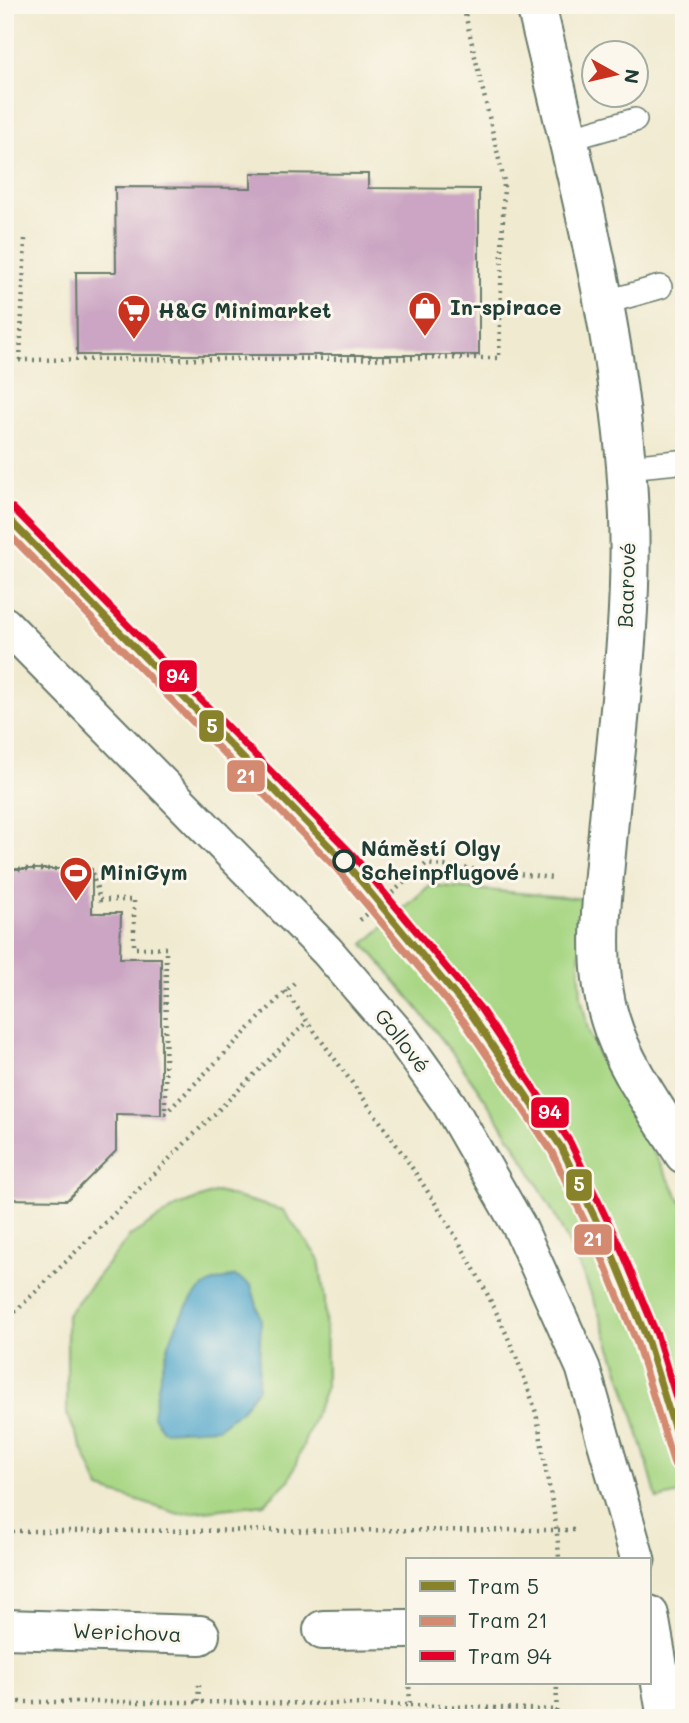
<svg xmlns="http://www.w3.org/2000/svg" width="689" height="1723" font-family="Mali,sans-serif">
<rect width="100%" height="100%" fill="#fbf7ec"/>
<filter id="ink" filterUnits="userSpaceOnUse"><feTurbulence type="fractalNoise" baseFrequency=".0143" numOctaves="2"/><feDisplacementMap in="SourceGraphic" scale="14" xChannelSelector="R" yChannelSelector="G"/><feConvolveMatrix kernelMatrix="1 2 1 2 8 2 1 2 1" color-interpolation-filters="sRGB"/></filter>
<filter id="wash" filterUnits="userSpaceOnUse"><feTurbulence type="fractalNoise" baseFrequency=".00686" numOctaves="4" result="noise"/><feDisplacementMap in="SourceGraphic" scale="28" xChannelSelector="R" yChannelSelector="G"/><feGaussianBlur stdDeviation="1.57" result="paint"/><feColorMatrix in="noise" values="0 0 0 0 0 0 0 0 0 0 0 0 0 0 0 0 0 1.4 0 .05"/><feComposite in="paint" operator="in"/></filter>
<g filter="url(#wash)">
<rect width="100%" height="100%" fill="#f0ead0"/>
<g fill="#a9d785" stroke="#648a5c" stroke-width="2">
<path d="M430,885L585,899L579,961L581,996L588,1029L599,1057L684,1206V1493L657,1499C640,1435 621,1373 598,1311C545,1174 460,1054 364,944Z"/>
<path d="M217,1192L283,1210L319,1259L325,1300L326,1386L290,1479L264,1504L179,1514L100,1489L67,1414V1315L130,1236L178,1206Z"/>
</g>
<path fill="#4da4ca" stroke="#36707f" stroke-width="2" d="M235,1276L251,1285L261,1319L258,1388L242,1409L218,1428L163,1431L153,1416C158,1378 173,1304 209,1284C216,1280 227,1279 235,1276Z"/>
<g id="blocks">
<g fill="#cba5c3">
<path d="M251,173L368,174V188L479,189V355H77L76,272H116L115,187L251,188Z"/>
<path d="M5,869H92V913H121L120,958H161V1115L116,1114V1151L67,1200L5,1199Z"/>
</g>
</g>
</g>
<g filter="url(#ink)">
<use href="#blocks" fill-opacity="0" stroke="#687a6b" stroke-width="2"/>
<g fill="none" stroke-linecap="round" stroke-linejoin="round">
<defs>
<g id="service">
<path d="M568,139L635,120"/>
<path d="M603,303L660,287"/>
<path d="M627,467L678,462"/>
</g>
<path id="pedestrian" d="M5,624L327,951L402,1038L449,1104L520,1228L583,1368L638,1560"/>
<g id="minor">
<path d="M536,5C576,174 623,344 629,517C633,622 617,727 608,831C603,891 592,960 610,1019C624,1067 658,1112 684,1154"/>
<path d="M649,1615L667,1718"/>
<path d="M5,1629L200,1635"/>
<path d="M323,1630L407,1629"/>
</g>
</defs>
<use href="#service" stroke="#687a6b" stroke-width="26"/>
<use href="#pedestrian" stroke="#687a6b" stroke-width="37"/>
<use href="#minor" stroke="#687a6b" stroke-width="42"/>
<g stroke="#687a6b" stroke-width="4.5" stroke-dasharray="2 5" stroke-linecap="butt">
<path d="M5,360L499,358L504,181L463,5"/>
<path d="M20,360L25,239"/>
<path d="M5,869H92L100,900H134V948H166L165,1114L294,983"/>
<path d="M360,920L426,864L554,878"/>
<path d="M285,991C379,1121 482,1248 533,1403C540,1425 542,1449 546,1471C552,1501 558,1530 559,1560"/>
<path d="M5,1322L308,1021"/>
<path d="M5,1531L579,1530"/>
<path d="M199,1685L198,1702L410,1705L409,1683"/>
<path d="M5,1702H198"/>
<path d="M410,1705L556,1710"/>
<path d="M556,1718L557,1683"/>
</g>
<use href="#service" stroke="#fff" stroke-width="23"/>
<use href="#pedestrian" stroke="#fff" stroke-width="33"/>
<use href="#minor" stroke="#fff" stroke-width="38"/>
<defs>
<path id="tram-1" d="M5,515L344,861L471,1014L561,1147L614,1258L647,1339L684,1460"/>
<path id="tram-2" d="M5,530L336,868L463,1020L552,1152L604,1262L637,1343L674,1464"/>
<path id="tram-3" d="M13,508L352,854L480,1008L570,1142L623,1253L657,1335L684,1424"/>
</defs>
<use href="#tram-1" stroke="#fbf7ec" stroke-width="12"/>
<use href="#tram-2" stroke="#fbf7ec" stroke-width="12"/>
<use href="#tram-3" stroke="#fbf7ec" stroke-width="12"/>
<use href="#tram-1" stroke="#88822a" stroke-width="7"/>
<use href="#tram-2" stroke="#d38a70" stroke-width="7"/>
<use href="#tram-3" stroke="#e4002b" stroke-width="7"/>
</g>
</g>
<defs>
<symbol id="shop-pin" viewBox="-11 -11 22 30"><path d="M0 17L-7.5 6A9.5 9.5 0 1 1 7.5 6Z" fill="#c8321e" stroke="#fbf7ec"/><path d="M-5-2.5h2.3a2.7 3.5 0 0 1 5.4 0H5L5.5 6h-11ZM-1.5-2.5h3a1.5 2.3 0 0 0-3 0Z" fill="#fff"/></symbol>
<symbol id="supermarket-pin" viewBox="-11 -11 22 30"><path d="M0 17L-7.5 6A9.5 9.5 0 1 1 7.5 6Z" fill="#c8321e" stroke="#fbf7ec"/><path d="M-6-5.5h2.5l.6 2H6L4.5 2H-2.5L-4.4-4H-6ZM-1.5 3.2a1.3 1.3 0 1 0 .1 0ZM3 3.2a1.3 1.3 0 1 0 .1 0Z" fill="#fff"/></symbol>
<symbol id="stadium-pin" viewBox="-11 -11 22 30"><path d="M0 17L-7.5 6A9.5 9.5 0 1 1 7.5 6Z" fill="#c8321e" stroke="#fbf7ec"/><path d="M0-5a6.5 5 0 1 0 0 10a6.5 5 0 1 0 0-10ZM-3.5-1.8h7v3.6h-7Z" fill="#fff"/></symbol>
</defs>
<g fill-rule="evenodd">
<use href="#shop-pin" x="406" y="289" width="38" height="52"/>
<use href="#supermarket-pin" x="115" y="292" width="38" height="52"/>
<use href="#stadium-pin" x="57" y="854" width="38" height="52"/>
</g>
<circle fill="#fbf7ec" stroke="#1f3d34" stroke-width="3.5" cx="344" cy="861" r="10"/>
<g text-anchor="middle" stroke-width="6" stroke-linejoin="round" paint-order="stroke">
<g font-size="21" font-weight="bold" fill="#1f3d34" stroke="#fbf7ec" text-anchor="start">
<text x="450" y="315">In-spirace</text>
<text x="158" y="318">H&amp;G Minimarket</text>
<text x="100" y="880">MiniGym</text>
</g>
<g font-size="21" fill="#1f3d34" stroke="#fbf7ec">
<text transform="translate(627 585) rotate(-88)" y="7">Baarové</text>
<text transform="translate(402 1041) rotate(52)" y="7">Gollové</text>
<text transform="translate(127 1633) rotate(2)" y="7">Werichova</text>
</g>
<g font-size="21" font-weight="bold" fill="#1f3d34" stroke="#fbf7ec" text-anchor="start">
<text x="361" y="856">Náměstí Olgy<tspan x="361" dy="24">Scheinpflugové</tspan></text>
</g>
</g>
<g stroke="#fbf7ec" stroke-width="2.5">
<rect x="158" y="659" width="40" height="34" rx="7" fill="#e4002b"/>
<rect x="198" y="709" width="27" height="34" rx="7" fill="#88822a"/>
<rect x="226" y="759" width="40" height="34" rx="7" fill="#d38a70"/>
<rect x="530" y="1096" width="40" height="33" rx="7" fill="#e4002b"/>
<rect x="565" y="1168" width="28" height="34" rx="7" fill="#88822a"/>
<rect x="573" y="1223" width="40" height="33" rx="7" fill="#d38a70"/>
</g>
<g font-size="19" text-anchor="middle" font-weight="bold" fill="#fff">
<text x="178" y="683">94</text>
<text x="212" y="733">5</text>
<text x="246" y="783">21</text>
<text x="550" y="1119">94</text>
<text x="579" y="1191">5</text>
<text x="593" y="1246">21</text>
</g>
<rect width="689" height="1723" fill="none" stroke="#fbf7ec" stroke-width="28"/>
<rect x="406" y="1558" width="245" height="126" fill="#fbf7ec" stroke="#a3ada2" stroke-width="2"/>
<rect x="420" y="1581" width="35" height="10" fill="#88822a" stroke="#a3ada2" stroke-width="2"/>
<text x="468" y="1594" font-size="21" fill="#1f3d34">Tram 5</text>
<rect x="420" y="1616" width="35" height="10" fill="#d38a70" stroke="#a3ada2" stroke-width="2"/>
<text x="468" y="1628" font-size="21" fill="#1f3d34">Tram 21</text>
<rect x="420" y="1651" width="35" height="10" fill="#e4002b" stroke="#a3ada2" stroke-width="2"/>
<text x="468" y="1664" font-size="21" fill="#1f3d34">Tram 94</text>
<g transform="translate(615 74) rotate(98)"><circle r="33" fill="#fbf7ec" stroke="#a3ada2" stroke-width="2"/>
<path d="M0-5L12 26L0 18L-12 26Z" fill="#c8321e"/>
<text y="-10" font-size="19" font-weight="bold" text-anchor="middle" fill="#1f3d34">N</text>
</g>
</svg>
